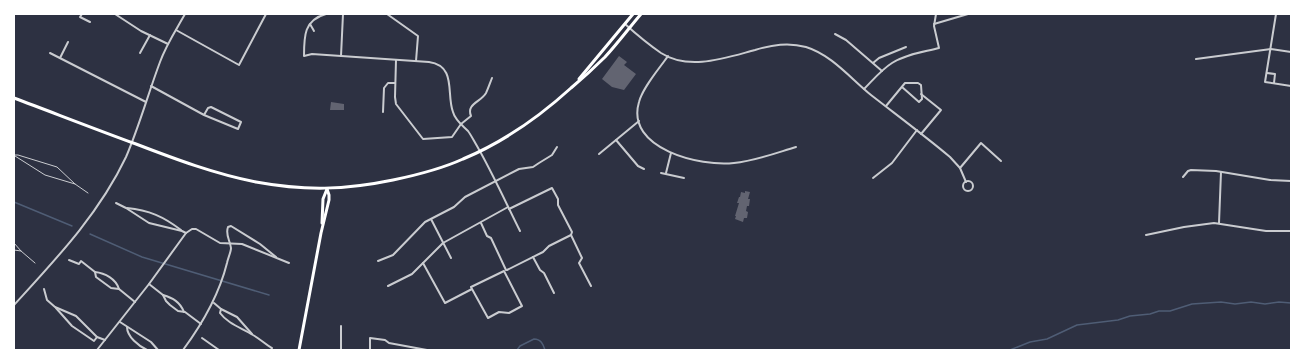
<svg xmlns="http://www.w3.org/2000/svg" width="1305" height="364" font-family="Lato,sans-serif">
<rect width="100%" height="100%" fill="#2d3142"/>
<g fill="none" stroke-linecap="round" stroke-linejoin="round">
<g stroke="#4f5d75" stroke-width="1.5">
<path d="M14,202L72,226"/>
<path d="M90,234L142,257L269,295"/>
<path d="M517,350L520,346L534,339C541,339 543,344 545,350"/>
<path d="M1010,350L1030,342L1047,339L1077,325L1118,320L1130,316L1150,314L1159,311H1170L1192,304L1221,302L1235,304L1251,302L1265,304L1279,302L1291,303"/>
</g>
</g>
<g fill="#626471">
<path d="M619,56L627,62L624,65L636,74L624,90L612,87L602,79Z"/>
<path d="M331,102L344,104V110H330Z"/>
<path d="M745,191L750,192L748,199H750L749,206H747L746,211L748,212L747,218H744L743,222L735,219L736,216H735L739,203H737L739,197H740L741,192L745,193Z"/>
</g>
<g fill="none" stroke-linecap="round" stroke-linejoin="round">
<g stroke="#caccd0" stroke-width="1">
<path d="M15,155H18L57,167L75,184L88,193"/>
<path d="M15,156L45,175L75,184"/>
<path d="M14,243L21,251L35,263"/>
<path d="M14,250L21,251"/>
</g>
<g stroke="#caccd0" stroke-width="2">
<path d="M82,14L80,17L90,22"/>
<path d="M115,14L141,31L168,44"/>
<path d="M326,14C304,20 304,36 304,56L312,54L429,62C457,66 446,94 453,112C455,120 462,125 468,131C471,135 474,141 477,146C493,174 506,203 520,231"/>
<path d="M387,14L418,36L416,61"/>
<path d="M1276,14L1265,82L1291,86"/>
<path d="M310,24L314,31"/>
<path d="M625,24C636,34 648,44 661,53C689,71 725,58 755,50C772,45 788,42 806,47C832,55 851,79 871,95C898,116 925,136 950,157L960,168L966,182"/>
<path d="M934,24L968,14"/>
<path d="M176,30L239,65L266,14"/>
<path d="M835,34L846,40L882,71"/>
<path d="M50,53L146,102"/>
<path d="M140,53L150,35"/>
<path d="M341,56L343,14"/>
<path d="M668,56C659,69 643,87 639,102C625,149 701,167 734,163C755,161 776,153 796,147"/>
<path d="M60,58L68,42"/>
<path d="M1196,59L1271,49L1291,52"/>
<path d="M396,60L395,97L396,104L423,139L452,137L461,124L471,116C466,104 481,102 486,93C488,89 490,83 492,78"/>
<path d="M873,63L879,58L906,47"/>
<path d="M1267,73L1275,74L1274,83"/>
<path d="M151,86L204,115L238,129L241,122L211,107L208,108L204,115"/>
<path d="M864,89C873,80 881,70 892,63C906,54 924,52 939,48L934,26L936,14"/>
<path d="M921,94L941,110L921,134"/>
<path d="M886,106L905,83H918L921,85L922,99L919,102L902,87"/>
<path d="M383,112L384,88L388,83H395"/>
<path d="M616,140L638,166L644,169"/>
<path d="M599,154L639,121"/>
<path d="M960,168L981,143L1001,161"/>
<path d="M661,173L684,178"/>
<path d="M666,173L671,153"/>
<path d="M1183,177L1188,171L1191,170L1216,171L1270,180L1291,181"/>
<path d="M873,178L892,163L917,130"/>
<circle cx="968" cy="186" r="5"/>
<path d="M116,203L126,208L149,223L182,231L186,233"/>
<path d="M127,208C149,210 164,217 181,230"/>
<path d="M431,219L451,258"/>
<path d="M481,223L487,236L491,238L506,270"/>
<path d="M1219,223L1221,172"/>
<path d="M571,235L582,258L579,263L591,286"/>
<path d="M1146,235L1184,227L1214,223L1266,231H1291"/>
<path d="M533,257L540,270L544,273L554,293"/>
<path d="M69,260L79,264L81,261L95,272L96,277L111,288L119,289L135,302"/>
<path d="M378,261L393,255L425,222L454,207L465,197L519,169L533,167L539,163L552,155L557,147"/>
<path d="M423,263L445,303L472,289L471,287L504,271L522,306L509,313L499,312L488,318L472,289"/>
<path d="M507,270L543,252L549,246L571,235L572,232L558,205V199L552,188L509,209"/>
<path d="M95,272C105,273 116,279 119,289"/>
<path d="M149,284L163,295L166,301L170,305L178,311L185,312L201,324"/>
<path d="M388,286L412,274L443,243L508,207"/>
<path d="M44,289L47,300L55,307L76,316L97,337L105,340"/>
<path d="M163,295C173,298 180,302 184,312"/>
<path d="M214,303L221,309L220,313C228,324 242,328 253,335C260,339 265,344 272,348L271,350"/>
<path d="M14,305C56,259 99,214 126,157C139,127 148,94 160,62C166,45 176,30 185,14"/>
<path d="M56,308L72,326L94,341L97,337"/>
<path d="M221,309L237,317L252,334"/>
<path d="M120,322L151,342L158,350"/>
<path d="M127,327C127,337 139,346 147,350"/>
<path d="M202,338L219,350"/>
<path d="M97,350L149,284L186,233L192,229H196L220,243L242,244L289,263"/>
<path d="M183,350C203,323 219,295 227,263C228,258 231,252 231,248C230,240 225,235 228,227L231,226L260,244L276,257"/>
<path d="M341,350V326"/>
<path d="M370,350V338L385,340L389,343L427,350"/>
</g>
<g stroke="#fff" stroke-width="3">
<path d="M579,79L633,14"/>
<path d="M14,98C54,113 95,129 136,144C175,159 215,174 256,182C305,191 345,190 393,180C417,175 441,169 463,159C504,142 539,117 571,88C583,78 594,68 605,57C618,43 629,28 641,14"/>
<path d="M322,223L323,199L327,189"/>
<path d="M299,350L321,233L329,200V195L327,189"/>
</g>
</g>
<rect width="1305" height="364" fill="none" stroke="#ffffff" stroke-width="30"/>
</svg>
